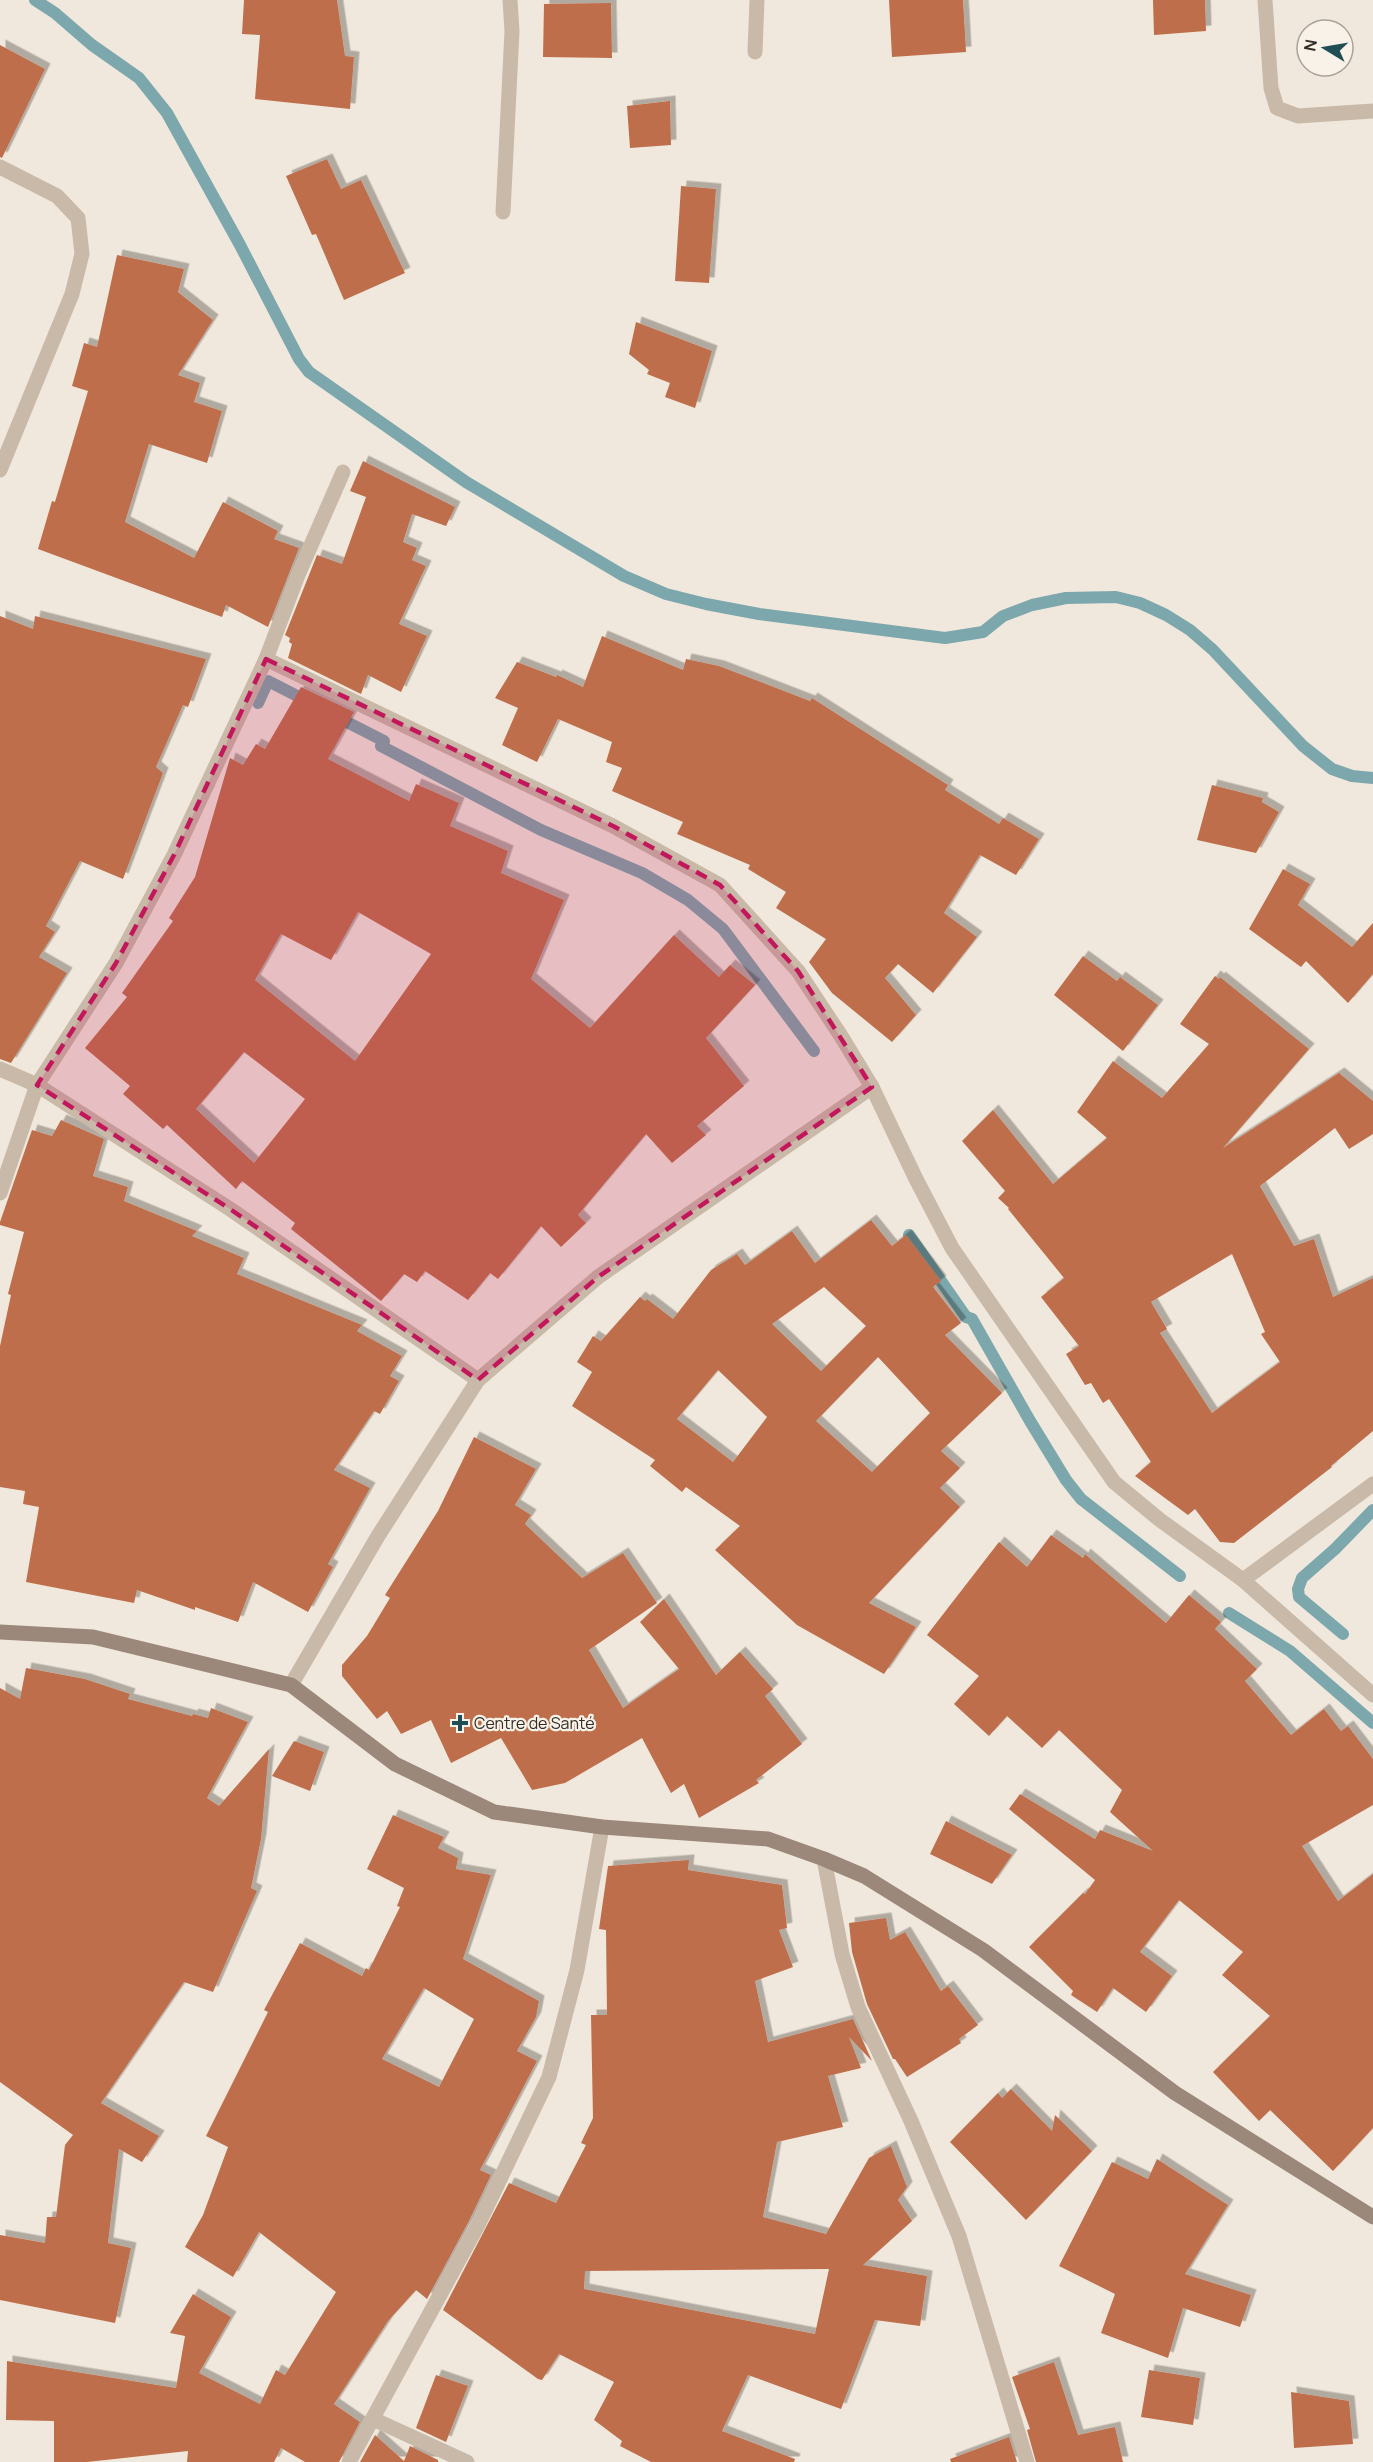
<svg xmlns="http://www.w3.org/2000/svg" width="1373" height="2462" font-family="Manrope,sans-serif">
<defs>
<filter id="shadow"><feDropShadow dx="5.5" dy="-5.5" stdDeviation="0" flood-color="#0004"/></filter>
</defs>
<rect width="100%" height="100%" fill="#f0e8dc"/>
<g fill="none" stroke-linecap="round" stroke-linejoin="round">
<g stroke="#7ca7ac" stroke-width="12">
<path d="M35,0L55,13L92,45L139,78L167,113L240,245L299,359L309,372L466,482L624,576L666,594L706,604L759,614L945,638L983,632L1003,616L1032,605L1066,598L1116,597L1140,603L1166,615L1190,630L1213,650L1303,746L1332,769L1352,776L1373,778"/>
<path d="M258,703L268,681L309,702"/>
<path d="M335,716L384,741L381,746L541,830L642,873L688,900L723,929L814,1051"/>
<path d="M909,1235L966,1317L972,1319L1030,1421L1066,1480L1081,1499L1180,1576"/>
<path d="M1229,1613L1290,1651L1373,1723"/>
<path d="M1343,1634L1299,1597L1298,1589L1302,1578L1335,1549L1373,1510"/>
</g>
</g>
<g fill="#bf6e4b" fill-rule="evenodd" filter="url(#shadow)">
<path d="M244,0H337L345,56L354,57L350,109L255,99L260,35L242,34Z"/>
<path d="M889,0H963L966,52L892,57Z"/>
<path d="M1153,0H1205L1206,31L1154,35Z"/>
<path d="M611,3L612,58L543,57L544,4Z"/>
<path d="M0,45L45,69L2,158L0,157Z"/>
<path d="M670,101L671,145L630,148L627,106Z"/>
<path d="M327,159L341,189L361,180L405,273L344,300L316,234L312,235L286,176Z"/>
<path d="M681,186L716,189L709,283L675,281Z"/>
<path d="M117,255L184,269L178,292L213,320L178,375L200,383L194,402L222,411L207,463L149,444L125,522L194,558L223,502L278,531L274,539L299,548L268,627L226,605L222,617L38,549L52,501L55,502L88,391L72,386L84,343L97,347Z"/>
<path d="M636,322L712,351L695,408L665,397L670,383L647,374L649,370L629,354Z"/>
<path d="M363,461L455,507L446,526L412,514L403,542L417,548L412,560L426,566L399,624L427,636L401,692L368,675L361,694L288,658L292,644L289,642L290,638L285,635L317,555L342,564L366,497L350,491Z"/>
<path d="M0,616L33,629L35,616L206,659L188,707L183,705L156,767L163,773L123,879L80,861L46,926L55,932L39,957L67,973L11,1063L0,1059Z"/>
<path d="M602,636L683,670L686,659L719,666L810,701L812,698L948,785L945,790L999,824L1003,818L1039,839L1016,875L980,855L944,913L977,937L933,993L898,964L885,978L916,1015L892,1042L832,993L809,962L826,939L776,908L786,892L748,869L750,865L677,834L683,822L612,791L622,768L606,762L612,742L558,719L537,762L502,745L518,708L495,698L517,662L556,677L557,675L583,687Z"/>
<path d="M301,687L354,712L328,759L409,801L416,784L459,803L450,826L508,851L501,873L564,900L531,979L590,1028L674,935L719,977L730,965L755,985L706,1038L744,1086L697,1126L706,1135L672,1163L646,1134L578,1215L586,1223L561,1247L541,1226L498,1279L490,1273L468,1300L425,1271L417,1282L404,1274L381,1301L291,1229L295,1223L242,1181L236,1189L167,1125L163,1129L123,1094L130,1086L85,1048L127,997L122,993L173,921L169,918L195,877L230,758L243,765L256,744L265,749ZM358,912L431,954L355,1061L255,980L281,934L331,960ZM244,1052L305,1099L254,1163L196,1109Z"/>
<path d="M1212,785L1263,798L1262,802L1279,812L1256,853L1197,840Z"/>
<path d="M1283,869L1310,884L1298,905L1352,947L1373,923V974L1348,1003L1306,961L1301,967L1249,929Z"/>
<path d="M1083,956L1117,981L1120,977L1158,1005L1123,1051L1054,995Z"/>
<path d="M1215,976L1219,979L1220,977L1309,1049L1223,1148L1339,1073L1373,1101V1134L1349,1149L1335,1128L1260,1186L1294,1246L1314,1239L1333,1297L1373,1278V1431L1331,1466L1332,1467L1234,1543L1220,1542L1195,1509L1188,1515L1135,1476L1151,1462L1109,1399L1103,1403L1091,1383L1085,1385L1066,1354L1079,1346L1041,1297L1064,1278L1008,1209L1009,1208L998,1198L1005,1191L962,1141L993,1110L1053,1184L1107,1138L1077,1112L1113,1061L1162,1098L1209,1044L1180,1024ZM1232,1254L1265,1332L1261,1334L1280,1362L1212,1413L1160,1333L1167,1329L1151,1302Z"/>
<path d="M61,1120L104,1139L93,1176L128,1187L124,1201L197,1231L192,1236L244,1258L237,1274L362,1325L357,1331L402,1356L390,1376L399,1381L380,1414L374,1411L334,1470L370,1488L328,1564L333,1567L308,1612L253,1582L238,1622L195,1607V1610L137,1590L134,1603L26,1582L39,1507L23,1504L25,1491L0,1487V1346L11,1295L8,1294L24,1232L0,1225V1222L32,1130L52,1136Z"/>
<path d="M871,1220L892,1246L906,1235L941,1281L933,1287L961,1323L945,1335L1002,1393L941,1451L960,1468L940,1488L960,1507L869,1603L916,1627L884,1674L797,1625L715,1550L740,1526L686,1487L682,1492L650,1466L655,1460L572,1406L592,1372L577,1362L593,1336L601,1341L640,1297L645,1301L647,1299L673,1319L711,1270L737,1254L745,1265L792,1231L815,1263ZM824,1287L866,1326L821,1371L772,1324ZM878,1357L930,1413L872,1472L816,1421ZM718,1370L767,1417L733,1462L677,1419Z"/>
<path d="M474,1437L536,1469L515,1505L531,1515L525,1524L582,1578L623,1553L657,1603L589,1650L623,1708L679,1669L640,1622L664,1599L716,1675L740,1652L773,1689L765,1696L802,1744L756,1780L759,1783L699,1818L684,1784L671,1793L642,1738L565,1783L532,1790L501,1738L451,1763L431,1720L401,1734L387,1711L377,1719L342,1676V1665L367,1636L390,1598L385,1595L438,1511Z"/>
<path d="M1051,1535L1083,1558L1085,1554L1166,1623L1189,1595L1221,1622L1215,1629L1257,1669L1245,1681L1291,1735L1324,1709L1341,1731L1348,1726L1373,1759V1805L1302,1846L1338,1901L1373,1874V2128L1333,2171L1270,2110L1259,2121L1213,2072L1270,2016L1222,1975L1243,1952L1179,1900L1140,1952L1172,1976L1146,2012L1113,1988L1097,2012L1071,1995L1073,1991L1029,1947L1083,1893L1085,1894L1095,1880L1009,1809L1020,1794L1095,1839L1100,1830L1153,1851L1110,1812L1122,1790L1059,1730L1042,1748L1007,1716L989,1736L954,1704L979,1676L927,1635L999,1542L1027,1567Z"/>
<path d="M26,1668L85,1679L130,1694L128,1699L192,1716L193,1714L208,1718L211,1708L248,1722L207,1798L219,1806L269,1749L261,1839L251,1888L257,1891L213,1992L184,1982L101,2103L159,2136L142,2162L119,2149L108,2243L131,2248L115,2323L0,2300V2235L45,2243L47,2217H56L65,2145L73,2135L0,2082V1688L20,1699Z"/>
<path d="M294,1741L324,1752L310,1791L272,1776Z"/>
<path d="M393,1815L444,1837L438,1848L458,1858L456,1869L491,1875L463,1959L539,2001L536,2017L517,2051L537,2061L480,2170L491,2175L469,2221L427,2299L416,2290L388,2321L334,2404L360,2422L339,2462H305L281,2448L274,2462H187L188,2451L87,2462H54V2421L6,2420L7,2361L176,2388L185,2336L170,2333L193,2294L231,2317L199,2373L260,2404L276,2370L285,2375L336,2292L259,2232L233,2277L185,2247L203,2215L228,2147L206,2136L268,2012L264,2010L300,1943L362,1976L366,1968L369,1970L400,1907L397,1906L404,1888L367,1869ZM424,1988L474,2019L439,2087L382,2059Z"/>
<path d="M946,1821L1012,1855L992,1884L930,1854Z"/>
<path d="M689,1860L688,1870L782,1885L787,1928L779,1930L793,1967L755,1981L768,2042L853,2019L872,2061L849,2037L861,2068L828,2076L843,2127L777,2142L763,2217L826,2234L869,2158L891,2146L907,2187L898,2200L912,2221L863,2265L927,2276L920,2326L875,2320L841,2409L748,2375L722,2431L795,2459L794,2462H651L620,2446L622,2441L594,2420L614,2382L559,2354L542,2380L538,2379L443,2310L509,2183L556,2203L586,2145L581,2143L593,2118L591,2015H607L606,1930L599,1929L608,1866ZM829,2269L815,2334L584,2289L585,2271Z"/>
<path d="M886,1918L890,1940L905,1932L941,1991L948,1986L978,2025L959,2039L961,2043L907,2077L895,2059H893L867,2004L852,1952L849,1923Z"/>
<path d="M1011,2089L1052,2131L1055,2115L1092,2151L1026,2220L950,2142L998,2093L1002,2098Z"/>
<path d="M1157,2159L1228,2205L1185,2274L1251,2295L1240,2327L1183,2308L1168,2358L1101,2333L1115,2294L1059,2266L1112,2162L1148,2179Z"/>
<path d="M1054,2362L1078,2435L1115,2427L1123,2462H1036L1027,2430L1030,2429L1012,2377Z"/>
<path d="M1149,2370L1200,2378L1193,2425L1141,2417Z"/>
<path d="M436,2375L468,2386L446,2442L416,2428Z"/>
<path d="M1291,2392L1349,2401L1353,2444L1294,2448Z"/>
<path d="M375,2435L404,2461L410,2446L438,2460V2462H360Z"/>
<path d="M1009,2437L1017,2462H951L950,2459Z"/>
</g>
<g fill="none" stroke-linecap="round" stroke-linejoin="round">
<g stroke="#c8b9a8" stroke-width="15">
<path d="M1265,0L1271,88L1277,108L1298,116L1373,111"/>
<path d="M755,52L757,0"/>
<path d="M0,167L57,196L78,218L82,254L72,294L0,470"/>
<path d="M503,212L512,31L510,0"/>
<path d="M266,659L613,826L720,885L798,971L841,1036L872,1087L916,1179L952,1248L1114,1482L1160,1520L1243,1580L1373,1695"/>
<path d="M0,1069L37,1085L230,1209L478,1380"/>
<path d="M0,1193L37,1085L116,963L174,855L266,659L298,575L343,472"/>
<path d="M1243,1580L1373,1484"/>
<path d="M291,1685L378,1536L478,1380L598,1277L872,1087"/>
<path d="M824,1859L842,1954L858,2007L911,2121L959,2236L1027,2462"/>
<path d="M373,2419L467,2462"/>
<path d="M349,2462L478,2225L549,2077L577,1970L602,1827"/>
</g>
<path stroke="#9b887a" stroke-width="15" d="M0,1632L93,1637L291,1685L395,1764L494,1812L602,1827L768,1839L824,1859L864,1876L983,1950L1175,2093L1373,2217"/>
</g>
<path fill="#c2185b" fill-opacity="0.2" stroke="#c2185b" stroke-width="4.5" stroke-dasharray="12 8" stroke-linejoin="round" d="M266,659L613,826L720,885L798,971L872,1087L598,1277L478,1380L230,1209L37,1085L116,963L174,855Z"/>
<path fill="#204e54" stroke="#f8f2e8" stroke-width="2" d="M457 1714h6v6h6v6h-6v6h-6v-6h-6v-6h6z"/>
<g text-anchor="middle" stroke-width="4.5" stroke-linejoin="round" paint-order="stroke">
<g font-size="16" fill="#352d28" stroke="#f8f2e8" text-anchor="start">
<text x="474" y="1729">Centre de Santé</text>
</g>
</g>
<g transform="translate(1325 48) rotate(281)"><circle r="28" fill="#f8f2e8" stroke="#aaa39b" stroke-width="1.5"/>
<path d="M0-4.5L10 22L0 15L-10 22Z" fill="#204e54"/>
<text y="-9" font-size="16" font-weight="bold" text-anchor="middle" fill="#352d28">N</text>
</g>
</svg>
